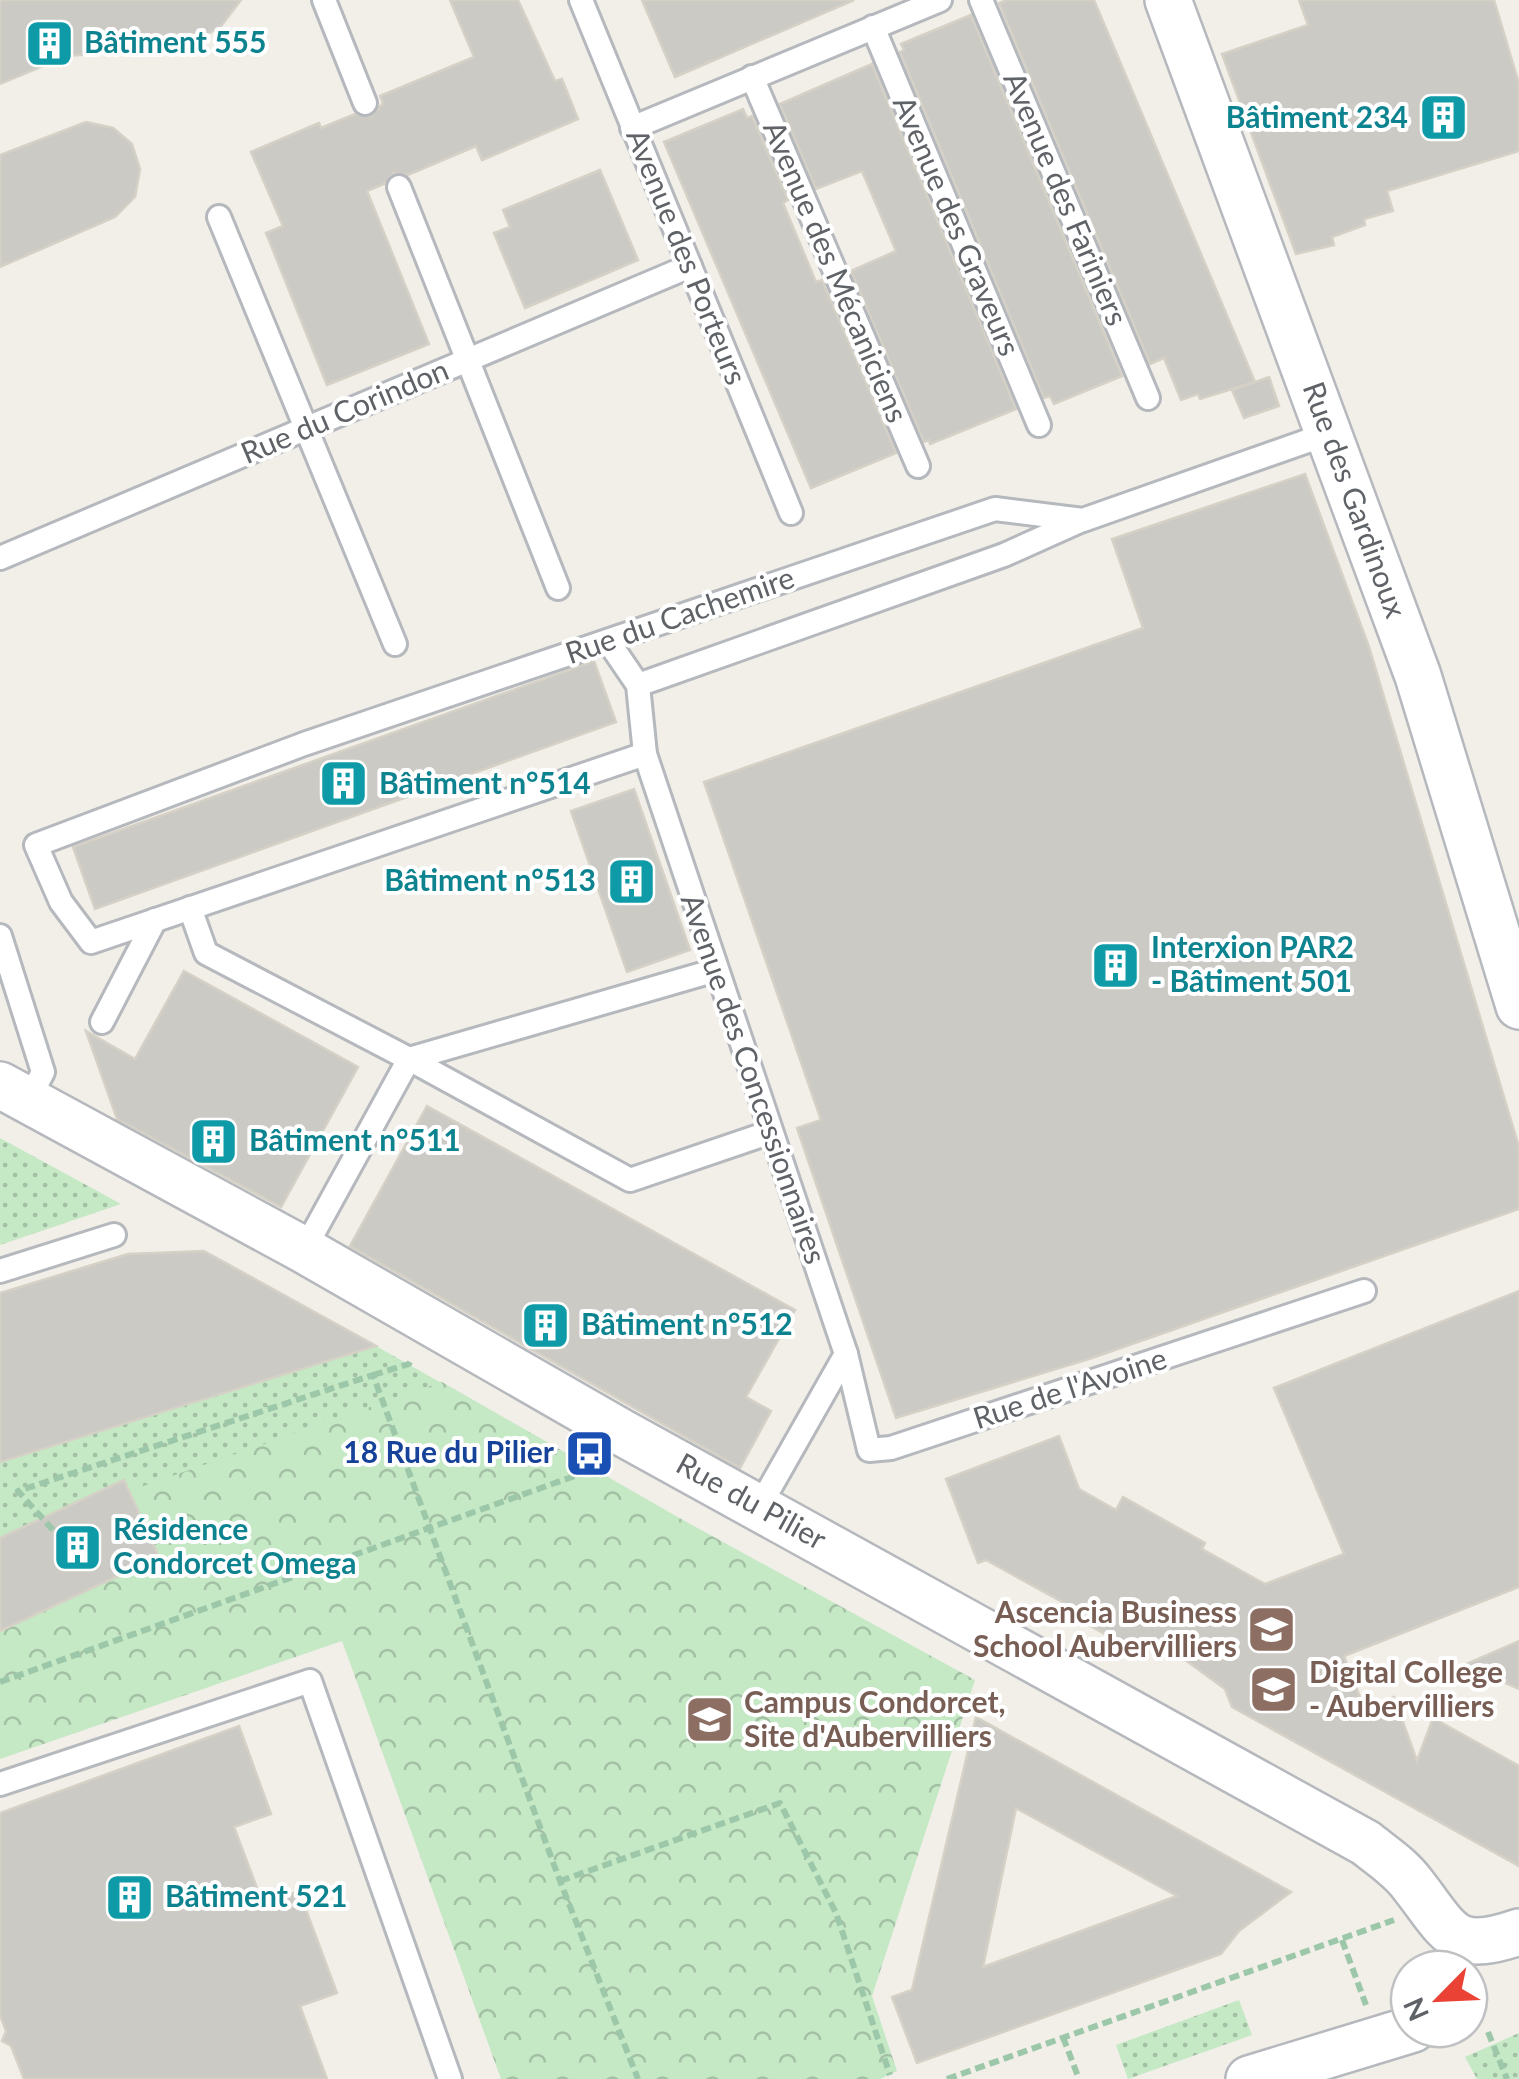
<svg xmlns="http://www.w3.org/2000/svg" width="1519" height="2079" font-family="Lato,sans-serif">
<defs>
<pattern id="grass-dots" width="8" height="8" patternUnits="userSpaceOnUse" patternTransform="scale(2.5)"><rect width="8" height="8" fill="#c5e8c5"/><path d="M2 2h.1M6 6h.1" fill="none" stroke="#a3c0a4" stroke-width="1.8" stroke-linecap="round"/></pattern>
<pattern id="park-crowns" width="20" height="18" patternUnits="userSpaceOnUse" patternTransform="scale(2.5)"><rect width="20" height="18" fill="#c5e8c5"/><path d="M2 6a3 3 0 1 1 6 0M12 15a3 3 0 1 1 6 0" fill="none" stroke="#a3c0a4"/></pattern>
</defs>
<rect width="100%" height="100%" fill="#f1efe8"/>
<g fill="url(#grass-dots)">
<path d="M0,1138L121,1204L0,1245Z"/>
<path d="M376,1346L583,1463L400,1397L375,1406L0,1672V1614L7,1628L159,1556L144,1524L141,1525L139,1513L123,1481L0,1538V1462Z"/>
<path d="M1239,2000L1252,2035L1128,2079L1116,2045Z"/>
<path d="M1519,2033V2079H1477L1465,2057Z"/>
</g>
<path fill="url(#park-crowns)" d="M442,1382L683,1520L975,1680L872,1996L897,2071L880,2079H501L342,1641L0,1759V1614L7,1628L159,1557L144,1524L141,1525L139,1513L129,1491Z"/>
<g fill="#cccac5" stroke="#d6d1c6" stroke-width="2.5" fill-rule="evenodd">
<path d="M0,0H241L221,26L197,40L168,48L67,56L0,84Z"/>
<path d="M450,0H518L555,81L562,79L578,119L482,160L476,146L408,175L394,173L384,184L367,191L429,344L327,385L266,233L283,226L251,152L319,123L321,128L355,114L371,116L383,103L380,96L474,57Z"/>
<path d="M642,0H854L675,77Z"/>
<path d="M1007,0H1094L1255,382L1200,399L1198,394L1181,400L1164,358L1150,364L999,3Z"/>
<path d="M1299,0H1494L1519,84V151L1387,191L1393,211L1364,219L1365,225L1332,237L1334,245L1296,254L1222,54L1308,25Z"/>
<path d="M971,15L1122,376L1054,404L1050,396L1044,398L900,52L904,50L901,44Z"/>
<path d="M872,64L1016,409L930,444L929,440L924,442L851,271L896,251L862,171L816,189L780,104Z"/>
<path d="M743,109L747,118L752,116L788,200L783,203L816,282L822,280L896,453L811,488L664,142Z"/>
<path d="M86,122L113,128L132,144L140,169L135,197L115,217L0,267V155Z"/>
<path d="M600,170L638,260L525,308L494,233L510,227L503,210Z"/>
<path d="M1269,377L1279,406L1244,418L1232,390Z"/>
<path d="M1305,474L1369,647L1519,1147V1209L1092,1358L896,1418L797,1128L821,1120L704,782L1143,628L1112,539Z"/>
<path d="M594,661L616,722L95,909L73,847Z"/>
<path d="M634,789L690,950L627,972L571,811Z"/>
<path d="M184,971L358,1067L281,1207L117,1119L86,1031L135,1059Z"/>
<path d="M427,1106L795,1310L746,1397L771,1411L740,1468L350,1246Z"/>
<path d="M204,1251L376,1346L0,1462V1293L128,1254Z"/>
<path d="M1519,1291V1587L1344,1656L1365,1710L1394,1697L1417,1761L1433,1718L1519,1766V1866L1232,1707L1225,1689L1155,1638L1143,1655L1060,1609L1064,1603L986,1560L978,1563L946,1479L1059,1436L1079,1489L1116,1510L1123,1497L1205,1543L1202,1549L1265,1584L1344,1554L1274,1388Z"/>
<path d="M124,1480L159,1557L0,1631V1538Z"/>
<path d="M1519,1641V1689L1464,1665Z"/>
<path d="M976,1717L1291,1892L1239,1931L1221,1954L917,2063L892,1997L912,1990ZM1016,1808L1177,1896L983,1967Z"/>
<path d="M239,1726L271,1814L234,1827L263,1904L299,1891L337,1993L300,2006L327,2079H24L11,2046L2,2041L6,2031L0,2015V1813Z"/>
</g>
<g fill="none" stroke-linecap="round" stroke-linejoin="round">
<defs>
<g id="lane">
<path d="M324,0L365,103"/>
<path d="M581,0L791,513"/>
<path d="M981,0L1148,398"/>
<path d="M873,27L1039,425"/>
<path d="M752,77L918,466"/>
<path d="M632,128L940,0"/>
<path d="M399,187L558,588"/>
<path d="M219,217L395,644"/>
<path d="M0,558L690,266"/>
<path d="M608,641L638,685L645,754L846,1354L759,1507"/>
<path d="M638,685L1004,555L1080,521"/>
<path d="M645,754L91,942L61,902L36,845L304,744L995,509L1083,520L1330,433"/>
<path d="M190,908L206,953L409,1059L630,1180L771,1132"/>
<path d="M0,936L43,1072L28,1101"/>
<path d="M102,1022L155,920"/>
<path d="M304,1250L409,1059L716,970"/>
<path d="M0,1271L114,1235"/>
<path d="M846,1354L869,1450L891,1448L1364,1291"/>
<path d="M0,1784L310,1681L450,2079"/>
</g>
<g id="street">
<path d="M1168,0L1418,676L1519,1006"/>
<path d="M0,1085L304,1250L621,1432L1366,1843C1382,1856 1401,1868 1413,1885C1450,1932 1452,1955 1519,1932"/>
<path d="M1249,2079L1413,2029"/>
</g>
</defs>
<use href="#lane" stroke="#b5b8bc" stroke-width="28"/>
<use href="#street" stroke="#b5b8bc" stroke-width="50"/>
<g stroke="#9cc7a9" stroke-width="6" stroke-dasharray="10 5" stroke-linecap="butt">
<path d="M373,1375L409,1364L412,1358"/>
<path d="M53,1530L18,1491L373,1375L560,1881L638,2079"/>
<path d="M0,1682L594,1469L599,1463"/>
<path d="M560,1881L780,1803L836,1913L890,2075"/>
<path d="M1342,1940L1366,2005"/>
<path d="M1488,2032L1507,2079"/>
<path d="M1063,2037L1079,2079"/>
<path d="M947,2079L1394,1920"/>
</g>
<use href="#lane" stroke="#fff" stroke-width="22"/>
<use href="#street" stroke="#fff" stroke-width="45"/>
</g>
<defs>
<symbol id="building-square" viewBox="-11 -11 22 22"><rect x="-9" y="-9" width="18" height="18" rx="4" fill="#0f9aa8" stroke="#fff"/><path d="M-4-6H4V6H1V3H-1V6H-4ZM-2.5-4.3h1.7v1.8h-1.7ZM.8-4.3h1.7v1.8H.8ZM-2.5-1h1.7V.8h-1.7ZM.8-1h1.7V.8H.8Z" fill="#fff"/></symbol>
<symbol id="bus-square" viewBox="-11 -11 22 22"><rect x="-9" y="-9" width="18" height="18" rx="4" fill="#1a4fb4" stroke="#fff"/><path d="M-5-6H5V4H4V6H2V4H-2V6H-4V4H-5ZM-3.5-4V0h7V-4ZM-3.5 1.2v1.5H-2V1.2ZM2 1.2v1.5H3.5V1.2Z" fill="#fff"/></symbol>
<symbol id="university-square" viewBox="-11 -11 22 22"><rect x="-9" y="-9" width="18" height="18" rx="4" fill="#8d6e63" stroke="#fff"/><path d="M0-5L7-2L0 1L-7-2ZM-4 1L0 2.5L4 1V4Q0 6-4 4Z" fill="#fff"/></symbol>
</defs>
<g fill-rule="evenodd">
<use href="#building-square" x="22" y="16" width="55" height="55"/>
<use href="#building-square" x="1416" y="90" width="55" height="55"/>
<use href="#building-square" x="316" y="756" width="55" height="55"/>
<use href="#building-square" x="604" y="854" width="55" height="55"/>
<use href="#building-square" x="1088" y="938" width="55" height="55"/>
<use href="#building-square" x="186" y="1114" width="55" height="55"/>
<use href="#building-square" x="518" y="1298" width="55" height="55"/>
<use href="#bus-square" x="562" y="1426" width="55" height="55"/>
<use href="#building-square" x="50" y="1520" width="55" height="55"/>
<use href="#university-square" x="1244" y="1602" width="55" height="55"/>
<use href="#university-square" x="1246" y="1662" width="55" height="55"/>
<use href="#university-square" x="682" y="1692" width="55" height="55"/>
<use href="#building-square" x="102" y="1870" width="55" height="55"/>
</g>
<g text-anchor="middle" stroke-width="8" stroke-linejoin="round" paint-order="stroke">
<g font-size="30" font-weight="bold" fill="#0d838f" stroke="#fff" text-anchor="start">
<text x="84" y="53">Bâtiment 555</text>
<text x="1408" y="128" text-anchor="end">Bâtiment 234</text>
<text x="379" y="794">Bâtiment n°514</text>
<text x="596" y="891" text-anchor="end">Bâtiment n°513</text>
<text x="1151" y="958">Interxion PAR2<tspan x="1151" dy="34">- Bâtiment 501</tspan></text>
<text x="249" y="1151">Bâtiment n°511</text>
<text x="581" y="1335">Bâtiment n°512</text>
<text x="113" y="1540">Résidence<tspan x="113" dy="34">Condorcet Omega</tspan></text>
<text x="165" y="1907">Bâtiment 521</text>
</g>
<g font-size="30" fill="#5f6368" stroke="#fff">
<text transform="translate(1065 199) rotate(67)" y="10">Avenue des Fariniers</text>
<text transform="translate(956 226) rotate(67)" y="10">Avenue des Graveurs</text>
<text transform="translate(686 257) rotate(68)" y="10">Avenue des Porteurs</text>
<text transform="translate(835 272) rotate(67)" y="10">Avenue des Mécaniciens</text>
<text transform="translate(345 412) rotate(-23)" y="10">Rue du Corindon</text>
<text transform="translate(1354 500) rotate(70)" y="10">Rue des Gardinoux</text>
<text transform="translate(680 616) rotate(-19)" y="10">Rue du Cachemire</text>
<text transform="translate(753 1079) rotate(71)" y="10">Avenue des Concessionnaires</text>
<text transform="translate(1070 1389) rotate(-18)" y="10">Rue de l'Avoine</text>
<text transform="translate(751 1502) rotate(29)" y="10">Rue du Pilier</text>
</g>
<g font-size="30" font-weight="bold" fill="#164399" stroke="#fff" text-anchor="end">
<text x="554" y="1463">18 Rue du Pilier</text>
</g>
<g font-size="30" font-weight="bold" fill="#785e54" stroke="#fff" text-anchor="start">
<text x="1237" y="1623" text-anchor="end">Ascencia Business<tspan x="1237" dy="34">School Aubervilliers</tspan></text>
<text x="1309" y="1683">Digital College<tspan x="1309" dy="34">- Aubervilliers</tspan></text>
<text x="744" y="1713">Campus Condorcet,<tspan x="744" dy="34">Site d'Aubervilliers</tspan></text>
</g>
</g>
<g transform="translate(1439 1999) rotate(246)"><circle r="48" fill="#ffffff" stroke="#bfc1c3" stroke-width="2.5"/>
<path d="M0-8L18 38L0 25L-18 38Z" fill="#ea4335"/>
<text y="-15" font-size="28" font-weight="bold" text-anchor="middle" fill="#5f6368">N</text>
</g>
</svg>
